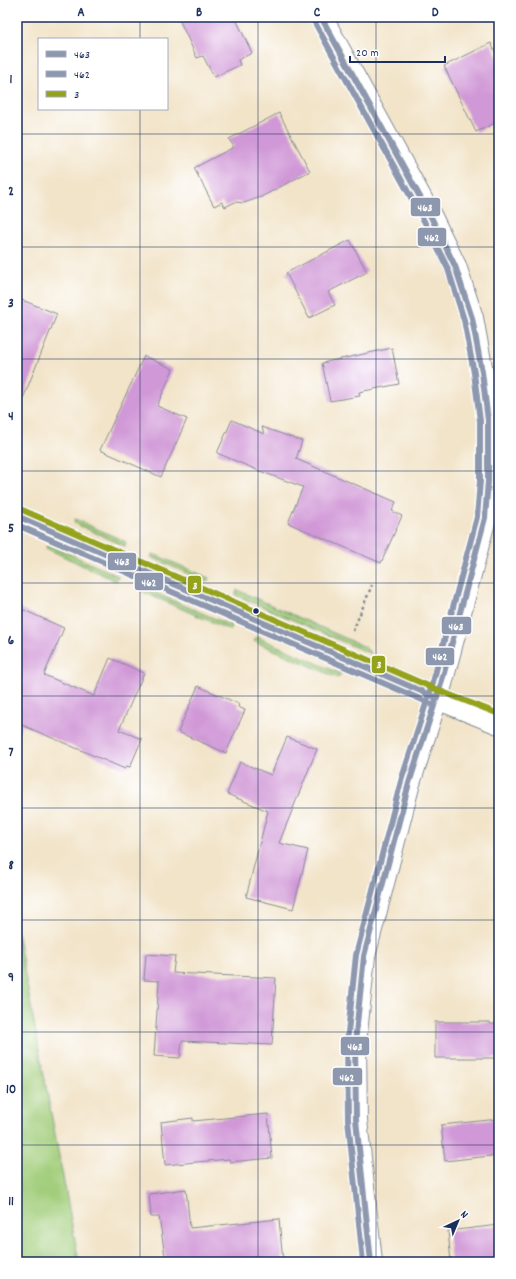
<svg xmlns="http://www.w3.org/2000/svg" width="516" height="1279" font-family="Dekko,sans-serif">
<rect width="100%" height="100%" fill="#fff"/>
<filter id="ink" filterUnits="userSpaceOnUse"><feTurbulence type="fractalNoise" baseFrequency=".025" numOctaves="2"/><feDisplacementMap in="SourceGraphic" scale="8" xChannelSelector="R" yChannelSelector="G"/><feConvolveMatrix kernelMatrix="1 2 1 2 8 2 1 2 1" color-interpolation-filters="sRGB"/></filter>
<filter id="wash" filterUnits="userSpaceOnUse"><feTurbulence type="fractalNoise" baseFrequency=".012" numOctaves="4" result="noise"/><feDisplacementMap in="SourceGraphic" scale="16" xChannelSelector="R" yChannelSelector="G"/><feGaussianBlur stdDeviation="0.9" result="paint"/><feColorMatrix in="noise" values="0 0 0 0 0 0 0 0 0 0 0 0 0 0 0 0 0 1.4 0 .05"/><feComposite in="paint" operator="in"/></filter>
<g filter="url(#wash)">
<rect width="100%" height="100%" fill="#f2e4c9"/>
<g fill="#a2ce7b" stroke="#5e7e6c">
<path d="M75,519L126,542L125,546L74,523Z"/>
<path d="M47,544L118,576L116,581L46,548Z"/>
<path d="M153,554L209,578L207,582L151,557Z"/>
<path d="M141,587L232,626L230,630L139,590Z"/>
<path d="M237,590L365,647L371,654L236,595Z"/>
<path d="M257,637L341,674L338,678L254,641Z"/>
<path d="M17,932L79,1262H17Z"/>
</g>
<g id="blocks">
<g fill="#d098d7">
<path d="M178,17H235L252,53L238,60L240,65L214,77L203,56L197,58Z"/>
<path d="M491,43L499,60V121L476,132L444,66Z"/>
<path d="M279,113L310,171L261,197L244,203L235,202L225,207L222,202L214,206L194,168L234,147L229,139Z"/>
<path d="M350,240L367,272L328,292L335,305L309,318L286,273Z"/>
<path d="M17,298L57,314L18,411H17Z"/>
<path d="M392,348L399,384L359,392L360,396L330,401L322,363Z"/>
<path d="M144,356L173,369L157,406L187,419L161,477L100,450Z"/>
<path d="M232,420L264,434L262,427L302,441L296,459L396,502L392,511L402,516L381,563L288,523L303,487L257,470L217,453Z"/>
<path d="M17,607L64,628L44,675L94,696L110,658L144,673L119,730L142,739L130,767L126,766L125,769L22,725L17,736Z"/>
<path d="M198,686L239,704L238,707L245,710L226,753L178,732Z"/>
<path d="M287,737L317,749L279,843L308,850L293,909L246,897L268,811L227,794L240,762L271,775Z"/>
<path d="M146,954L175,956L173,973L276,978L272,1045L182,1041L180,1058L154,1056L159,981L144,980Z"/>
<path d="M435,1022H490V1024H499V1058H435Z"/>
<path d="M268,1114L272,1158L230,1162L229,1159L165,1165L161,1122L193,1118V1121Z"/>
<path d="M499,1119V1155L445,1161L441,1125Z"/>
<path d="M186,1189L190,1228L279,1219L283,1262H166L159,1217H151L149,1194Z"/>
<path d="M499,1225V1262H451L448,1231Z"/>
</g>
</g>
</g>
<g filter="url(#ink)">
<use href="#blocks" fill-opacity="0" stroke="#868a94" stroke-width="1"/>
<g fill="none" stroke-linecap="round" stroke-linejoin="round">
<defs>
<g id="minor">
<path d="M321,17L431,217L455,266L472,318L482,372L488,421V481L485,518L441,684L409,783L364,956L355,1043L356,1120L371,1262"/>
<path d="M17,516L437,698L499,723"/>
</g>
</defs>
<use href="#minor" stroke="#868a94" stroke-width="24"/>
<path stroke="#868a94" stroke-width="2.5" stroke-dasharray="3 3" stroke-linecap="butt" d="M353,631L372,585"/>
<use href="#minor" stroke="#fff" stroke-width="22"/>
<defs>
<g id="bus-1">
<path d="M321,17L431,217L455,266L472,318L482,372L488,421V481L485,518L441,684L409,783L364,956L355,1043L356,1120L371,1262"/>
<path d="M17,516L437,698"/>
</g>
<g id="bus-2">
<path d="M314,21L424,221L448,269L464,320L474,373L480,421V481L477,517L433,682L401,781L356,955L347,1042L348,1120L363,1262"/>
<path d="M17,525L434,705"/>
</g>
<path id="bus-3" d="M20,509L440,691L499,714"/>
</defs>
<use href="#bus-1" stroke="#fff" stroke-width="9"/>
<use href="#bus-2" stroke="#fff" stroke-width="9"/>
<use href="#bus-3" stroke="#fff" stroke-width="9"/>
<use href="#bus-1" stroke="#8d97ae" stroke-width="6"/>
<use href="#bus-2" stroke="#8d97ae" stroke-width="6"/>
<use href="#bus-3" stroke="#94a21c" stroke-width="6"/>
</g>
</g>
<path fill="none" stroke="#1b2f5e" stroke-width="1" stroke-opacity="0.55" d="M140,17V39M258,17V1262M376,17V1262M140,109V1262M17,134H499M17,247H499M17,359H499M17,471H499M17,583H499M17,696H499M17,808H499M17,920H499M17,1032H499M17,1145H499"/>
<circle fill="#1b2f5e" stroke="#fff" stroke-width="1.5" cx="256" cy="611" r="3.5"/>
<g stroke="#fff" stroke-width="1.5">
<rect x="410" y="197" width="31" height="20" rx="4" fill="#8d97ae"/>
<rect x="417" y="227" width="30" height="20" rx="4" fill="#8d97ae"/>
<rect x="107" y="552" width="30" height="19" rx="4" fill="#8d97ae"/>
<rect x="134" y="572" width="30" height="19" rx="4" fill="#8d97ae"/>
<rect x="187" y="575" width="15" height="19" rx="4" fill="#94a21c"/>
<rect x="441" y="616" width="31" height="19" rx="4" fill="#8d97ae"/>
<rect x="425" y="647" width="30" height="19" rx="4" fill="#8d97ae"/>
<rect x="371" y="655" width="15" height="19" rx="4" fill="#94a21c"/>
<rect x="340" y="1036" width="30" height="20" rx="4" fill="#8d97ae"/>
<rect x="332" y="1067" width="31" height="19" rx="4" fill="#8d97ae"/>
</g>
<g font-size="11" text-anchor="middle" font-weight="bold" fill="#fff">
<text x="425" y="211">463</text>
<text x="432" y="241">462</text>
<text x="122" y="565">463</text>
<text x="149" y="586">462</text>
<text x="195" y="589">3</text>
<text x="456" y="630">463</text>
<text x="440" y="660">462</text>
<text x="379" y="668">3</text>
<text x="355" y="1050">463</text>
<text x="347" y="1081">462</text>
</g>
<rect width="516" height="1279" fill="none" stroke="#fff" stroke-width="44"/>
<rect x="38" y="38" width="130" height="72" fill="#ffffff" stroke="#a4acbf"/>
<rect x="46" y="51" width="20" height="6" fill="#8d97ae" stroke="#a4acbf"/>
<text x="74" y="58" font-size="12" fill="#1b2f5e">463</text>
<rect x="46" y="71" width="20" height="6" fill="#8d97ae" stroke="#a4acbf"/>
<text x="74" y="78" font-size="12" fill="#1b2f5e">462</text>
<rect x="46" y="91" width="20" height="6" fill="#94a21c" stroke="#a4acbf"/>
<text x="74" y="98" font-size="12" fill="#1b2f5e">3</text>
<g transform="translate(458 1221) rotate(44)" stroke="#ffffff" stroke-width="3" paint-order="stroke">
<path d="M0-3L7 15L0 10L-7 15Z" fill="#1b2f5e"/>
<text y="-6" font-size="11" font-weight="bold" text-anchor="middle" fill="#1b2f5e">N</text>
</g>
<path d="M350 56v6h95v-6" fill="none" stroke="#1b2f5e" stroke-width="2"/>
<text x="356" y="56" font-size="12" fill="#1b2f5e" stroke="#ffffff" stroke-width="3" paint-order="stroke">20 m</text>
<rect x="22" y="22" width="472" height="1235" fill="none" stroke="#1b2f5e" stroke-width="1.5"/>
<g font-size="13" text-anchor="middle" font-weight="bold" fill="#1b2f5e">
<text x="81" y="16">A</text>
<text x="199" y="16">B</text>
<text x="317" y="16">C</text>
<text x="435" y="16">D</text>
<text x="11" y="83">1</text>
<text x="11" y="195">2</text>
<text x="11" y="307">3</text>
<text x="11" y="420">4</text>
<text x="11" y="532">5</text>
<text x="11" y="644">6</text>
<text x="11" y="756">7</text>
<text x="11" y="869">8</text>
<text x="11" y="981">9</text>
<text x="11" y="1093">10</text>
<text x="11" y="1205">11</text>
</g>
</svg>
